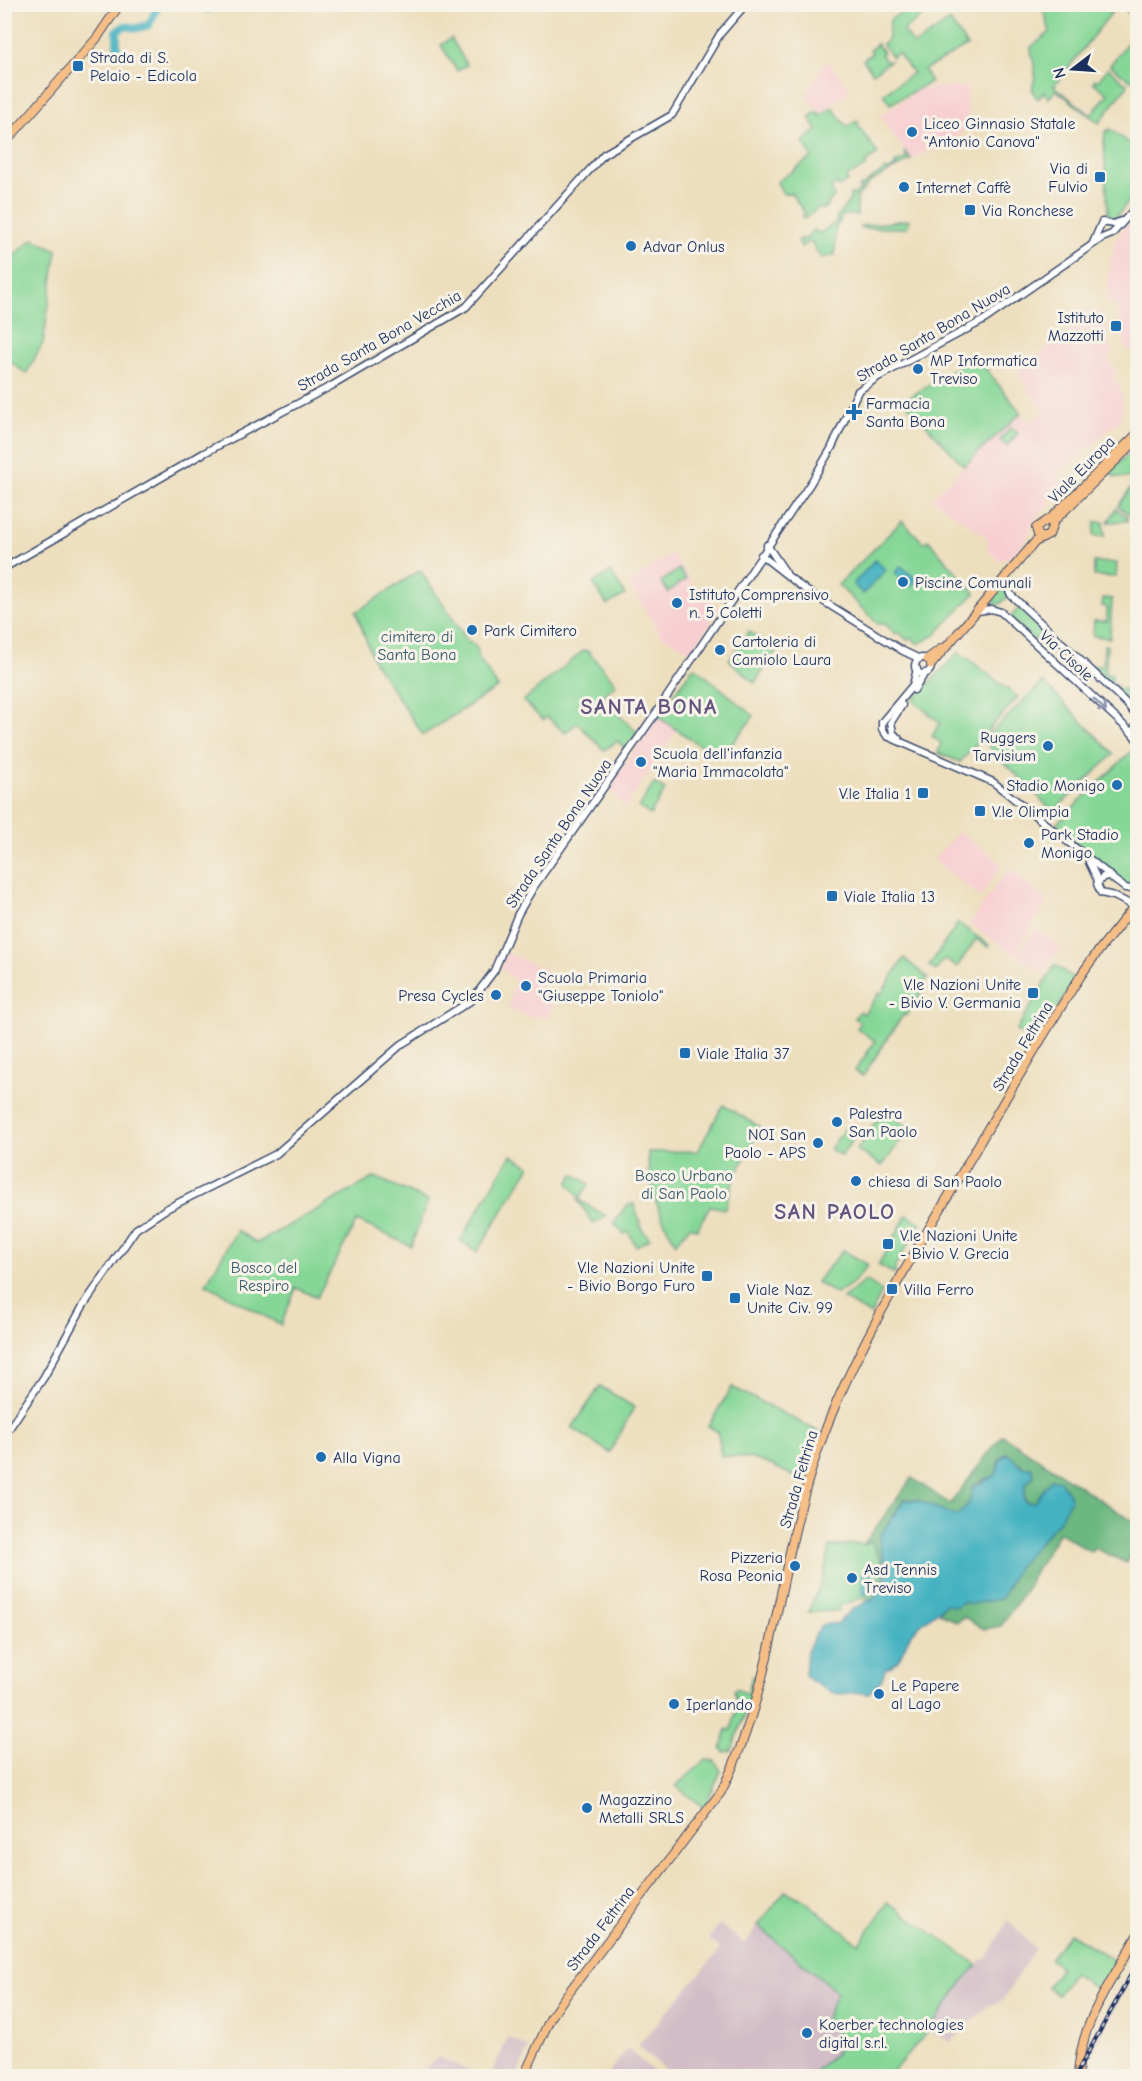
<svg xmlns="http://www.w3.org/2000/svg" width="1142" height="2081" font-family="'Comic Neue',sans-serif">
<rect width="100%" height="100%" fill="#f7f3e8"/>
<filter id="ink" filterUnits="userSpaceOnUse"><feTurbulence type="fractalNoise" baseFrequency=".0167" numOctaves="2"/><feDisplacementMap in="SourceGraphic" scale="12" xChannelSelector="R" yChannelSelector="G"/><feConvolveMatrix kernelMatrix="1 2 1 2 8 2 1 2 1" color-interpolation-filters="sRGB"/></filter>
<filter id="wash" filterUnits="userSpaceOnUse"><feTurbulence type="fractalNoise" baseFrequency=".008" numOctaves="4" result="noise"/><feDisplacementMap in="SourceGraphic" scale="24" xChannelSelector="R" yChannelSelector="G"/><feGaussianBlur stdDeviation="1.35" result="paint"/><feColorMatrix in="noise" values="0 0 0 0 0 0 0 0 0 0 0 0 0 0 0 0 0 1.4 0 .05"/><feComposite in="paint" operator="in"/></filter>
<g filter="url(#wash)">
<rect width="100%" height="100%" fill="#eddfbe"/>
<g fill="#f7cfd2">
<path d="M828,62L851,90L820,114L807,94L823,65Z"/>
<path d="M924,86V90H932L933,87H967L968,127L935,153L932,148L911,160L880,116Z"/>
<path d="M1137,208V348L1127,351L1116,306L1108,301L1107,285L1115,241Z"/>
<path d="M1102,311L1112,355L1109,357L1112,368L1115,369L1116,373L1113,377L1119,385L1123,399L1121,419L1057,476L1064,487L1061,491L1042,493L1049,494L1050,502L1030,526L1029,536L1010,558L999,560L988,551L987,537L931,498L1021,413L1029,423L1044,411L1017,373L1071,330Z"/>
<path d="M672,553L692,584L720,609L691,651L660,634L629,583Z"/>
<path d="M658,717L677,730L625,808L608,788Z"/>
<path d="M957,833L967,837L1002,864L980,897L935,861V857Z"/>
<path d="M1008,868L1046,900V904L1014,954L970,924Z"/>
<path d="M1035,929L1061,946L1043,973L1016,956Z"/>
<path d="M507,953L546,970L539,987L540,992L557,996L547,1019L538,1016L536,1018L508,1009L515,980L501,968Z"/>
</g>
<g fill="#d2bdc6">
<path d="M1008,1921L1035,1948L1003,2000L988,2006L951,2042L928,2031L967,1976L981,1962L979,1961L987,1957Z"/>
<path d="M719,1924L745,1944L758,1926L837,1992L843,2041L833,2056L809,2076H672L641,2049L639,2044L715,1956L720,1948L708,1939Z"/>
<path d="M1137,1957V1967L1080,2076L1082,2058Z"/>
<path d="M508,2037L529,2048L517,2076H491Z"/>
<path d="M627,2049L659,2076H607Z"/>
<path d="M438,2057L481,2076L419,2075Z"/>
</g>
<g fill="#86d797" stroke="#50837a" stroke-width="1.5">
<path d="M921,4L927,12L903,31L914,45L950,21L967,46L924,70L931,82L890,104L883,94L913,73L898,53L892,57L882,44L887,41L890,20L906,9L903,5Z"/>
<path d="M1042,5H1122L1137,16V20L1121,7L1118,10L1115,8L1054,86L1091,115L1108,94L1093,82L1095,79L1098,81L1108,68L1128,85L1099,123L1056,90L1049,98L1044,92L1038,99C1027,88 1036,84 1035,72C1035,63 1031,57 1031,47L1050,32Z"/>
<path d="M1137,30V73L1131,81L1110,65Z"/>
<path d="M451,38L467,65L457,71L441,45Z"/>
<path d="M877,44L883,52L881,54L886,61H890L873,73L863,60L872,53L870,50Z"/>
<path d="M832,107L847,127L857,120L859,122L857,124L878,154L865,163L867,166L846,177L848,181L839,187L837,184L831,188L834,198L828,202L829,205L822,210L820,207L804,219L802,216L805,213L791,193L783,194L777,182L812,157L803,142L817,130L809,117L817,112L821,116Z"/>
<path d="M1110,129L1137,149V191L1116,217L1119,221L1112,220L1108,213L1104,143L1105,132Z"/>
<path d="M905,151L911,160L870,182L857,197V215H843L835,230V255L821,258L810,241L801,247L798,240L801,238L804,241L813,230L820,233L838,221L836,218L850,200V194L854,195L860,190L859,188L886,169L888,171L896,166L894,163L906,159Z"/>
<path d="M909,220L907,228H860V226Z"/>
<path d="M33,239L57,250L43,343L26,374L5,357V264Z"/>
<path d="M975,355L1021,413L964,466L904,401Z"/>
<path d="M1011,427L1018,433L1007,446L1000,440Z"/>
<path d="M1137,446V478L1115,477L1110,471Z"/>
<path d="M1130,489L1137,492V509L1128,514L1118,506Z"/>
<path d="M1116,509L1127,517V521L1108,522Z"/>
<path d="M902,521L924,543L928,540L975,593L934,636L918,644L911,637L907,640L899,632L896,634L885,624H878L838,585Z"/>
<path d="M1095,522H1104L1105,536H1094Z"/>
<path d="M1094,562L1117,563L1116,577L1094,576Z"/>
<path d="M679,569L686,579L668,592L661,582Z"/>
<path d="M420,570L469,643L473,644L478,650L477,655L498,687L423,735L374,662L356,612Z"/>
<path d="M611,572L625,595L607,605L593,583Z"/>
<path d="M1002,586L1009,596L997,606L993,598Z"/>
<path d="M1103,598L1112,599L1110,638L1093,636L1094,621H1107V607L1102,606Z"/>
<path d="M1020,606L1045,630L1034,641L1010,618Z"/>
<path d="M749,631L776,651L755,683L729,660Z"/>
<path d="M1104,645H1107L1105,674L1112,675V682L1119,689L1132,690L1131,699L1137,700V710L1092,666H1103Z"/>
<path d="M584,650L589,652L616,684L601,698L638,733L626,750L618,741L604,750L577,723L565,733L547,717L543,720L523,701Z"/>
<path d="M959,652L1018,697L960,762L938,753L941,743L932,736L940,723L913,700Z"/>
<path d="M695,667L754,716L720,759L658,717L691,670Z"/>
<path d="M1043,682L1114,754L1053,812L983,740Z"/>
<path d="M1135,748H1137V887L1126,885L1104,868L1056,824Z"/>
<path d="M654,783L665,790L650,815L639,807Z"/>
<path d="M958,923L989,945L988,947L976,939L957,967L944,959L936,971L929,966Z"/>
<path d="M904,958L928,978L920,989L923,991L906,1016L903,1015L863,1076L855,1071L875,1041L857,1028L860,1022L854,1018L860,1011L864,1014L879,993L881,994Z"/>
<path d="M1055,965L1075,979L1037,1042L1016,1031Z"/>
<path d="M723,1105L760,1127L732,1184L725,1209L710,1206L697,1229L690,1226L676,1243C658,1215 648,1186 648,1152L698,1151Z"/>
<path d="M883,1110L910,1128L882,1166L857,1150Z"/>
<path d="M845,1128L856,1135L841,1156L830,1149Z"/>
<path d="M511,1155L530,1166L477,1252L460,1241Z"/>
<path d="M574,1174L589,1184L580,1198L568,1183Z"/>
<path d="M375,1177L428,1201L411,1246L357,1221L317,1297L296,1288L281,1325L206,1284L237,1230L257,1243Z"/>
<path d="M577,1199L606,1216L594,1224Z"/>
<path d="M634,1204L642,1229L650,1239L636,1246L628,1232L624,1234L614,1223L626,1206Z"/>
<path d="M907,1215L921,1223L895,1266V1274L878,1265Z"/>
<path d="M843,1250L868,1265L852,1284L836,1294L816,1282Z"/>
<path d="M866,1280L882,1291L871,1315L843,1299Z"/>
<path d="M600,1386L634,1407L610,1453L572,1428Z"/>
<path d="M732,1387L821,1433L805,1483C776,1466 755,1455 721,1456L718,1432L708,1426Z"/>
<path d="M872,1542L883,1566L874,1598L858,1599L839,1606V1611L808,1612L822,1581L830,1547L860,1543L863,1545Z"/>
<path d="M752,1676L757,1679L732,1750L724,1752L721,1748L727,1729L731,1731L738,1704L734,1691L736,1688L747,1694Z"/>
<path d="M706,1760L715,1761L721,1771L704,1808L676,1786Z"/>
<path d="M785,1891L802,1899L859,1944L888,1902L978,1965L967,1976L928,2031L889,2076H809L833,2056L843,2042L825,2020L837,1992L758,1926Z"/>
<path d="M1069,1933L1117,1962L1102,1992L1073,1973L1058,1995L1047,1987L1061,1968L1050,1959Z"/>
</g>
<path fill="#6cb880" stroke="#44746f" stroke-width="1.5" d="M1002,1435L1137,1524V1537L1127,1563L1094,1548L1091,1552L1059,1532L1031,1577L1029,1585L1001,1626L984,1629L964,1617L956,1622L939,1612L946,1604L1001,1599L1018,1566L1059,1521L1051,1480L1034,1503L1026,1502L1024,1487L1034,1475L1006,1453L999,1459L996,1475L976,1483L972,1487L974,1495L962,1513L955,1516L918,1500L904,1499C900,1506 886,1525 884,1531C874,1559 898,1569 874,1598L883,1566L872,1542L863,1545L912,1478L950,1504Z"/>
<g fill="#45b2c1" stroke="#307090" stroke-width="1.5">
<path d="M875,560L886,570L863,594L853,584Z"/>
<path d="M901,566L917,580L910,587L895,573Z"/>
<path d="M1007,1453L1022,1467H1031L1034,1475L1024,1487L1026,1492L1023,1496L1026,1502L1034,1503L1051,1479L1060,1481L1071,1498L1059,1521L1018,1566L1001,1599L969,1604L965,1601L955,1607L946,1604C934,1615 920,1622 910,1636C902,1649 902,1663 885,1669L882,1679L868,1694C857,1690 851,1694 840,1694C827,1693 815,1683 805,1676L807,1651L821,1625L838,1623L851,1610L874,1598L882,1589L888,1570L879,1544L880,1536L904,1500H918L955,1516C966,1510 972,1499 973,1487L996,1475L1000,1460Z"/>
<path d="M863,1573H871V1594H862Z"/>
</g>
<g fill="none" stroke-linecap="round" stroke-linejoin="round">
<g stroke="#45b2c1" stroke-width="8">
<path d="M201,4L208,9L224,4"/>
<path d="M117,48V31L125,26L137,28L149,25L159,4"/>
</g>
</g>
</g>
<g filter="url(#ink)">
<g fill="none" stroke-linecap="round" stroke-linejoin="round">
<defs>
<g id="minor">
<path d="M1093,243L1102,222L1114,224L1121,221"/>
<path d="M767,545L786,573"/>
<path d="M761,555L807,591L903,651L920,659"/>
<path d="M4,568L204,453L333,385L466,307L604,154L672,115L720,34L746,4"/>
<path d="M1004,579L1011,595L1126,703L1138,718"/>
<path d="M978,611L991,609L1001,612L1132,733"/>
<circle cx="923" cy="666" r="8"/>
<path d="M917,669L913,685L882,722V729L887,736L993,782L1112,877"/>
<path d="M914,690L925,673"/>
<path d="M1138,722L1132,733L1138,741"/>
<path d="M899,739L893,733L891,722L902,705"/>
<path d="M1089,862L1098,881"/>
<path d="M1134,906L1114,896L1101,893L1097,884L1103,877L1109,876L1125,888L1138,890"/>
<path d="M4,1436L44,1377L83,1306L136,1229L166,1209L276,1154L402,1044L472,1000L494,971L518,914L533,888L658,710L810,484L831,449L858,391L878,377L984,320L1102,238L1112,234L1138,205"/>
</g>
<g id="major">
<path d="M4,144L97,38L120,4"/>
<path d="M1138,433L1052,517L1036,528L1038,535L1043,538L1049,535L1054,521L1138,439"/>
<path d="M927,659L942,648"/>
<path d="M931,665L1035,542L1043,538"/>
<path d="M524,2076L550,2019L562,2001L721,1792C773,1689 778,1570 814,1462C843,1372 900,1276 949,1195C992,1122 1034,1048 1080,977C1097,950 1119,927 1138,901"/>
<path d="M1078,2076C1080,2021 1112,1981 1138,1934"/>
</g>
</defs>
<use href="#minor" stroke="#3a496c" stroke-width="9"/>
<use href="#major" stroke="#3a496c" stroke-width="10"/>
<use href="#minor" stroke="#fff" stroke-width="6"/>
<use href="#major" stroke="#f6be87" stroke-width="8"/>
<defs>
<path id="rail" d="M1075,2076L1138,1962"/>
</defs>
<use href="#rail" stroke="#1b2f5e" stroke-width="4"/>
<use href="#rail" stroke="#f7f3e8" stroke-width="1.5" stroke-dasharray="4.5" stroke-linecap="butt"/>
</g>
<defs><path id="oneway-shaft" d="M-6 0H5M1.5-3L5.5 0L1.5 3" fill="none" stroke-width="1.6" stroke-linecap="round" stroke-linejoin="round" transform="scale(1.5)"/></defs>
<use stroke="#8d97ae" href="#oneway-shaft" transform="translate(1100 705) rotate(44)"/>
</g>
<g fill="#1f6fb2" stroke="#f7f3e8" stroke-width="2">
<rect x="72" y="60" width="12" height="12" rx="3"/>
<circle cx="912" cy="132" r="6"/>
<rect x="1094" y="171" width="12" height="12" rx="3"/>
<circle cx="904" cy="187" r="6"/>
<rect x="964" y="204" width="12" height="12" rx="3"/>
<circle cx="631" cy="246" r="6"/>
<rect x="1110" y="320" width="12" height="12" rx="3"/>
<circle cx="918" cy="369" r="6"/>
<path d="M851 403h6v6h6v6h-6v6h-6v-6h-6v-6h6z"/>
<circle cx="903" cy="582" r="6"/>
<circle cx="677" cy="603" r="6"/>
<circle cx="472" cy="630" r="6"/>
<circle cx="720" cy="650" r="6"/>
<circle cx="1048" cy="746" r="6"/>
<circle cx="641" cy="762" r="6"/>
<circle cx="1117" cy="785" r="6"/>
<rect x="917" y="787" width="12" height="12" rx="3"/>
<rect x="974" y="805" width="12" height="12" rx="3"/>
<circle cx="1029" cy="843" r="6"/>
<rect x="826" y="890" width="12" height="12" rx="3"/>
<circle cx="526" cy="986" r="6"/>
<rect x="1027" y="987" width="12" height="12" rx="3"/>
<circle cx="496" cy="995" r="6"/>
<rect x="679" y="1047" width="12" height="12" rx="3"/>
<circle cx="837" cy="1122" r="6"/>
<circle cx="818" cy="1143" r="6"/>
<circle cx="856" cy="1181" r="6"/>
<rect x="882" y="1238" width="12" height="12" rx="3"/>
<rect x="701" y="1270" width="12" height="12" rx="3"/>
<rect x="886" y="1283" width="12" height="12" rx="3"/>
<rect x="729" y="1292" width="12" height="12" rx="3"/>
<circle cx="321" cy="1457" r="6"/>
<circle cx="795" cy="1566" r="6"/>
<circle cx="852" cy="1578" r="6"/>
<circle cx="879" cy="1694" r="6"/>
<circle cx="674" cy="1704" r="6"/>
<circle cx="587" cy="1808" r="6"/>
<circle cx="807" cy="2033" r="6"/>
</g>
<g text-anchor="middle" stroke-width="6" stroke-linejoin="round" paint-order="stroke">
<g font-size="16" fill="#1b2f5e" stroke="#f7f3e8" text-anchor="start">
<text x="90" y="63">Strada di S.<tspan x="90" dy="18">Pelaio - Edicola</tspan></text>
<text x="924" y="129">Liceo Ginnasio Statale<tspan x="924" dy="18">"Antonio Canova"</tspan></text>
<text x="1088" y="174" text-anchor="end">Via di<tspan x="1088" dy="18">Fulvio</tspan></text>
<text x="916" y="193">Internet Caffè</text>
<text x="982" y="216">Via Ronchese</text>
<text x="643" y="252">Advar Onlus</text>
<text x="1104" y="323" text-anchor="end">Istituto<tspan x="1104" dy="18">Mazzotti</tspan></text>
<text x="930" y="366">MP Informatica<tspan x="930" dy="18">Treviso</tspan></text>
<text x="866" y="409">Farmacia<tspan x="866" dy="18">Santa Bona</tspan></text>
<text x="915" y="588">Piscine Comunali</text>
<text x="689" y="600">Istituto Comprensivo<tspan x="689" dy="18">n. 5 Coletti</tspan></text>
<text x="484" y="636">Park Cimitero</text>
<text x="732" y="647">Cartoleria di<tspan x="732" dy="18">Camiolo Laura</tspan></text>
<text x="1036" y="743" text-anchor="end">Ruggers<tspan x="1036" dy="18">Tarvisium</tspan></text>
<text x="653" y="759">Scuola dell'infanzia<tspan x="653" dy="18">"Maria Immacolata"</tspan></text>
<text x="1105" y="791" text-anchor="end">Stadio Monigo</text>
<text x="911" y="799" text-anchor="end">V.le Italia 1</text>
<text x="992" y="817">V.le Olimpia</text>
<text x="1041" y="840">Park Stadio<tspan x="1041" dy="18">Monigo</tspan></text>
<text x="844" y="902">Viale Italia 13</text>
<text x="538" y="983">Scuola Primaria<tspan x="538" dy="18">"Giuseppe Toniolo"</tspan></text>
<text x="1021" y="990" text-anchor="end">V.le Nazioni Unite<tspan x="1021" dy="18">- Bivio V. Germania</tspan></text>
<text x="484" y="1001" text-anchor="end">Presa Cycles</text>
<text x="697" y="1059">Viale Italia 37</text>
<text x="849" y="1119">Palestra<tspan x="849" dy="18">San Paolo</tspan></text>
<text x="806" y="1140" text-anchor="end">NOI San<tspan x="806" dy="18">Paolo - APS</tspan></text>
<text x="868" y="1187">chiesa di San Paolo</text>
<text x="900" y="1241">V.le Nazioni Unite<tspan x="900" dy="18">- Bivio V. Grecia</tspan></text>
<text x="695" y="1273" text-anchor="end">V.le Nazioni Unite<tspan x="695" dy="18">- Bivio Borgo Furo</tspan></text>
<text x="747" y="1295">Viale Naz.<tspan x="747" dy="18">Unite Civ. 99</tspan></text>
<text x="904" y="1295">Villa Ferro</text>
<text x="333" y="1463">Alla Vigna</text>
<text x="783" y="1563" text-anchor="end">Pizzeria<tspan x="783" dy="18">Rosa Peonia</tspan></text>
<text x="864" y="1575">Asd Tennis<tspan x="864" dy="18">Treviso</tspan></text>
<text x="891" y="1691">Le Papere<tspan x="891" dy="18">al Lago</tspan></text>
<text x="686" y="1710">Iperlando</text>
<text x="599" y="1805">Magazzino<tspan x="599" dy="18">Metalli SRLS</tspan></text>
<text x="819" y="2030">Koerber technologies<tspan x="819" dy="18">digital s.r.l.</tspan></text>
</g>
<g font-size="16" fill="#1b2f5e" stroke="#f7f3e8">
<text transform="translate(933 332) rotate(-31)" y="6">Strada Santa Bona Nuova</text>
<text transform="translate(379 340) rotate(-30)" y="6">Strada Santa Bona Vecchia</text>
<text transform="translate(1081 469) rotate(-45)" y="6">Viale Europa</text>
<text transform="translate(1067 655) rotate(43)" y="6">Via Cisole</text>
<text transform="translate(558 833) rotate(-56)" y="6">Strada Santa Bona Nuova</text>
<text transform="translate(1022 1046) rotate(-59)" y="6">Strada Feltrina</text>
<text transform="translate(798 1479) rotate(-74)" y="6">Strada Feltrina</text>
<text transform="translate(600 1928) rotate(-53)" y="6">Strada Feltrina</text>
</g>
<g font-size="16" fill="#36596c" stroke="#f7f3e8">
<text x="417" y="642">cimitero di<tspan x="417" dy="18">Santa Bona</tspan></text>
<text x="684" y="1181">Bosco Urbano<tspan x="684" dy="18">di San Paolo</tspan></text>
<text x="264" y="1273">Bosco del<tspan x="264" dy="18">Respiro</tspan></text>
</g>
<g font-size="22" font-weight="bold" letter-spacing="1.5" fill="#625680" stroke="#f7f3e8">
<text x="649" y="714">SANTA BONA</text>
<text x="835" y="1219">SAN PAOLO</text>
</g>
</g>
<rect width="1142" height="2081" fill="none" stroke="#f7f3e8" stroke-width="24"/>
<g transform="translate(1073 69) rotate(253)" stroke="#f7f3e8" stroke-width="4.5" paint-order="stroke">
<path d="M0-4.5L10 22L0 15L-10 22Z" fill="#1b2f5e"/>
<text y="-9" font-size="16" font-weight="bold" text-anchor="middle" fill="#1b2f5e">N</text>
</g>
</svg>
